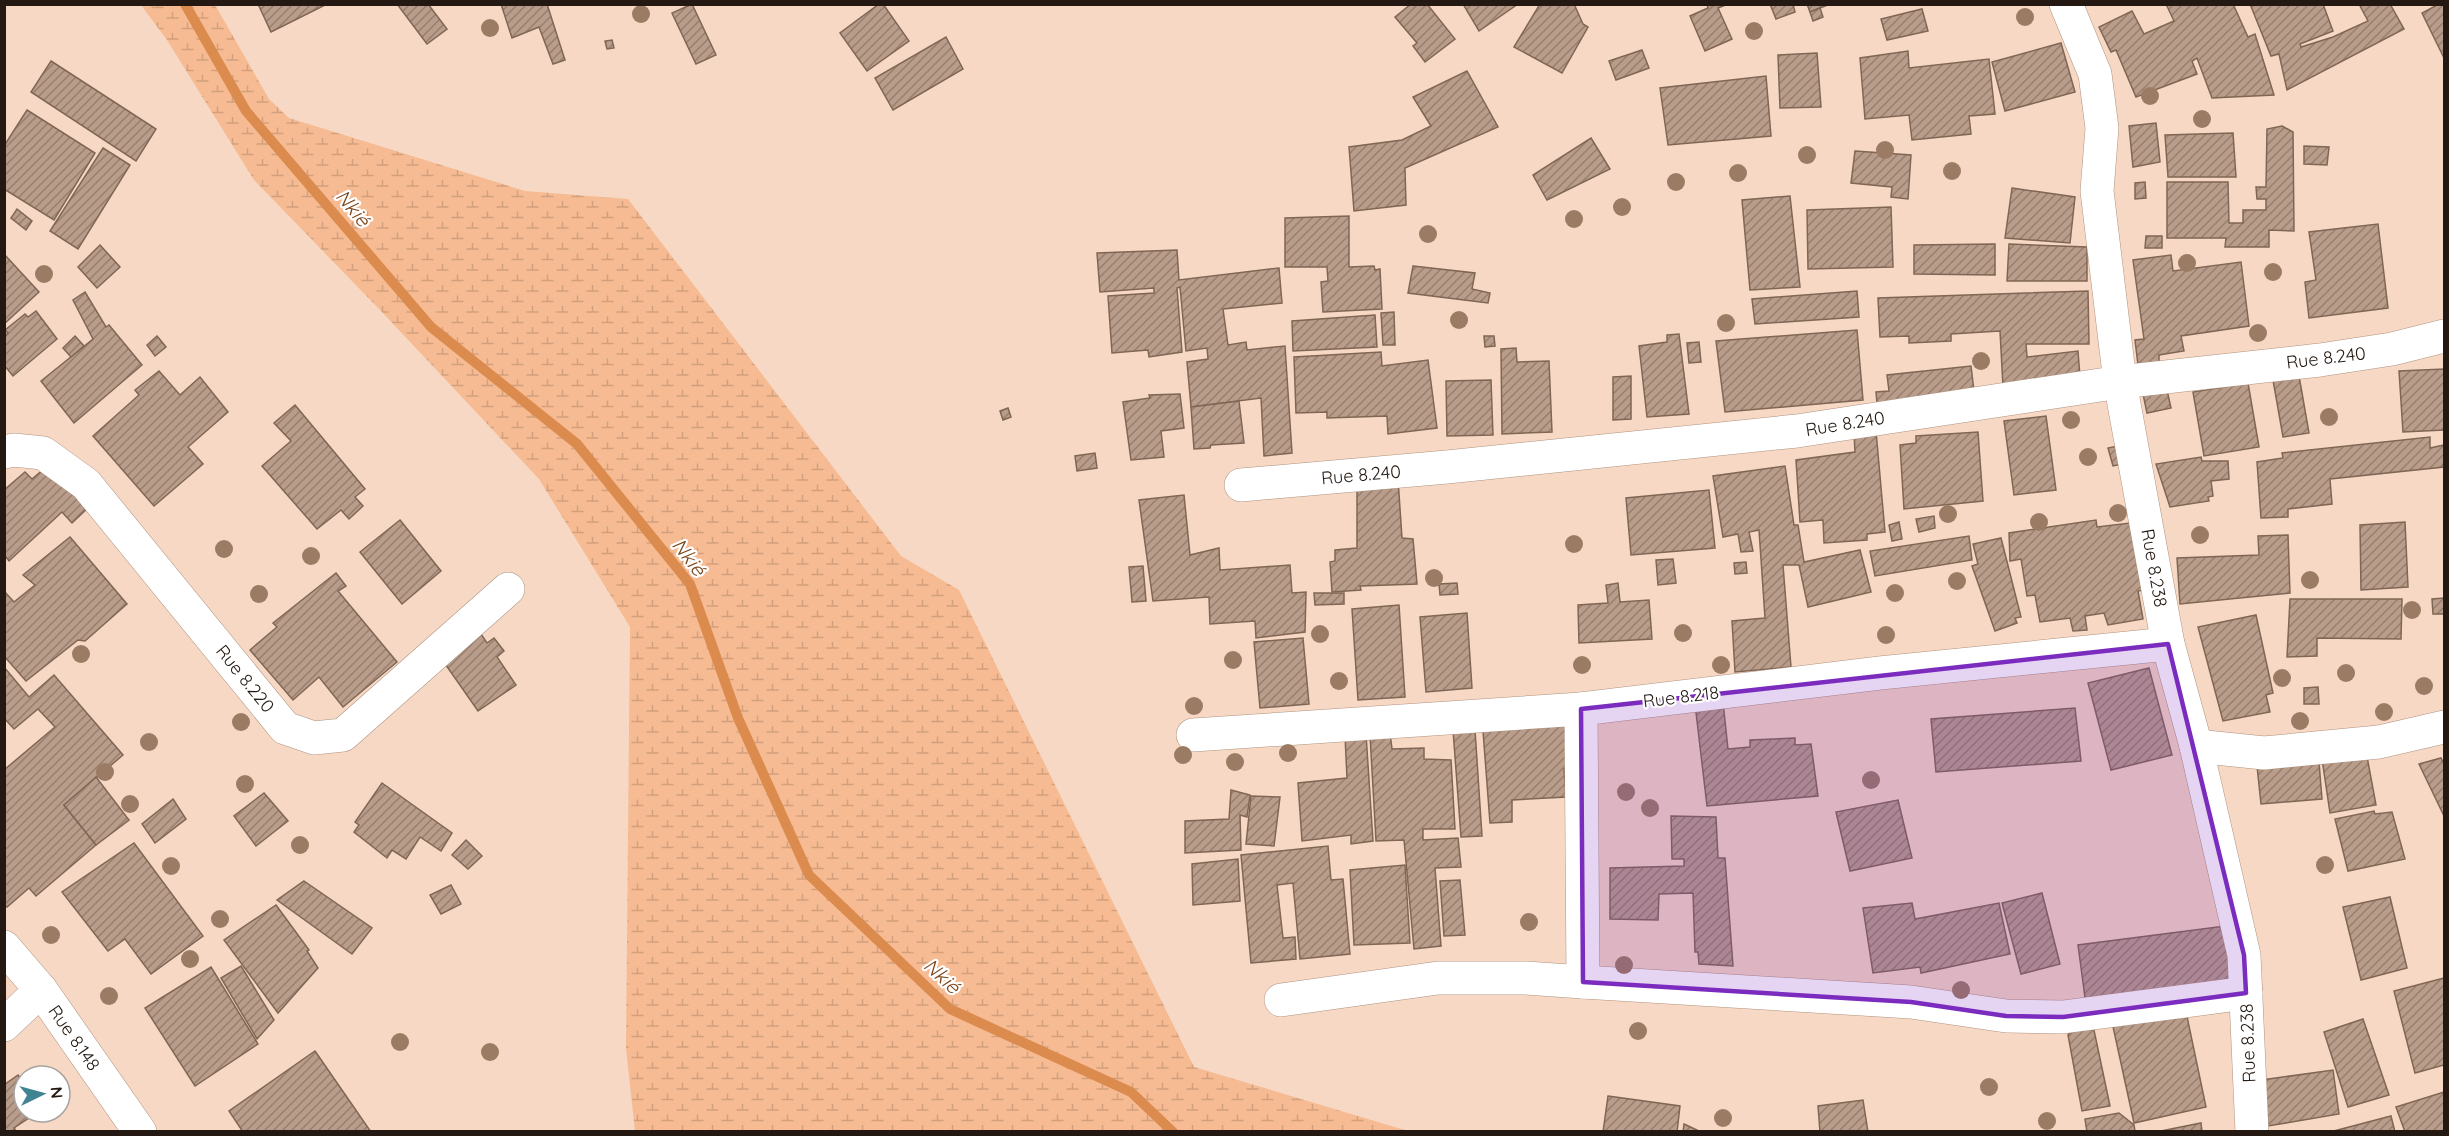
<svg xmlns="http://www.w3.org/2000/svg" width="2449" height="1136" font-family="Quicksand,sans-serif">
<defs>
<pattern id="wetland-marsh" width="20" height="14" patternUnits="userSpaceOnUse" patternTransform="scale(1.5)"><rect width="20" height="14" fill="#f6bb92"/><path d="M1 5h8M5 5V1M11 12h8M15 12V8" fill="none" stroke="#d3a07d"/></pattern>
<pattern id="building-hatch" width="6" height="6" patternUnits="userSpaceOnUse" patternTransform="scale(1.5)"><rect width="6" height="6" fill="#b99d8a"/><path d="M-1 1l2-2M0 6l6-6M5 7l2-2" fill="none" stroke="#967f6f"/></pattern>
</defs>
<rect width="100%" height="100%" fill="#f6d8c4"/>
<path fill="url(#wetland-marsh)" d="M141,5H215L269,99L289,118L525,191L628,199L901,556L959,590L1194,1067L1408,1131H635L626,1048L630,627L539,479L381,311L254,180L167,40Z"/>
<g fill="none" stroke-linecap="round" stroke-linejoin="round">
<path stroke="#dc8b4e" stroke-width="10" d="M185,4L246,111L431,327L577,444L690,584L738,718L809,875L950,1009L1131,1092L1173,1132"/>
</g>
<g fill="url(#building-hatch)" stroke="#806654" stroke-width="1.5">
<path d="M258,4H327L271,32Z"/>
<path d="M397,4H428L447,29L427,44Z"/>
<path d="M501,4H547L565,60L553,64L539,27L512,38Z"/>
<path d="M692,4L716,55L696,64L672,13Z"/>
<path d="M879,4H883L909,41L867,71L840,33Z"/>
<path d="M1411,4H1427L1455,39L1425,62L1413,46L1417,43L1395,17Z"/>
<path d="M1463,4H1518L1479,31Z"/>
<path d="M1540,4H1574L1583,24L1588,27L1562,73L1514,47Z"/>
<path d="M1707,4H1728L1718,8L1732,39L1705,51L1690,16L1708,8Z"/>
<path d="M1770,4H1793L1795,12L1776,19Z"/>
<path d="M1807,4H1830L1810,12Z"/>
<path d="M2166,4H2233L2248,37L2255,34L2274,95L2212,98L2197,58L2192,61L2197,74L2136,97L2116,50L2111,52L2099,27L2132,11L2144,34L2174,21Z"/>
<path d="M2250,4H2323L2333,31L2300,44L2301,47L2333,37L2368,21L2359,4H2390L2404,29L2287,90L2279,54L2271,56Z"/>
<path d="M2439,4H2444V58L2422,13Z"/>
<path d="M1820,8L1823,17L1813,21L1810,12Z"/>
<path d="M1922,9L1928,31L1887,40L1881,19Z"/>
<path d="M946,37L963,69L893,110L875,78Z"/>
<path d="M612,40L614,48L607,49L605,41Z"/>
<path d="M2061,43L2075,92L2005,111L1992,62Z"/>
<path d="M1642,50L1649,68L1616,80L1609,61Z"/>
<path d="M1908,51L1909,68L1989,59L1995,114L1969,116L1971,134L1912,140L1909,115L1865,119L1860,58Z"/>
<path d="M1817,53L1821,107L1780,108L1778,55Z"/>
<path d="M51,61L156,129L136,161L31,92Z"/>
<path d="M1467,71L1498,127L1405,168L1406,205L1354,211L1349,147L1402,140L1431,126L1413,97Z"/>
<path d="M1766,76L1771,136L1668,145L1660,88Z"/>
<path d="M27,110L95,153L54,220L4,189V146Z"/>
<path d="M2156,123L2160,162L2133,167L2129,126Z"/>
<path d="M2282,126L2293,132L2294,231L2269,230V247H2225L2226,238H2167V182H2228L2229,223H2243V210H2266V199H2257L2256,187H2266L2267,129Z"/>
<path d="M2233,133L2236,177H2168L2165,135Z"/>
<path d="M1591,138L1610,169L1547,200L1533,175Z"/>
<path d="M2304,146L2329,147L2327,165L2304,164Z"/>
<path d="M103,148L130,165L78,249L50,231Z"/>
<path d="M1855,151L1911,155L1908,199L1891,197L1892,187L1851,183Z"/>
<path d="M2145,182L2146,198L2135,199V183Z"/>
<path d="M2012,188L2075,197L2070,243L2005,238Z"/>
<path d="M1790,196L1800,287L1750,290L1742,200Z"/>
<path d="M1891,207L1893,267L1808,269L1807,210Z"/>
<path d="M17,209L32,221L26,230L11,218Z"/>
<path d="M1349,216V267L1374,266L1375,270L1380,269L1382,309L1323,312L1321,282L1328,281L1327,267H1285V218Z"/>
<path d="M2378,224L2388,308L2309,318L2305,282L2316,280L2309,232Z"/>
<path d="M2146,236H2162V248H2145Z"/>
<path d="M1995,244V275L1914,274V245Z"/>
<path d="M2009,244L2087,247V281H2007Z"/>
<path d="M100,245L120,267L97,288L78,267Z"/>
<path d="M1177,250L1179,280L1279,268L1282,303L1223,309L1228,345L1246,342L1247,350L1285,346L1292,453L1264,456L1261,398L1191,407L1187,362L1208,359L1207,348L1186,351L1180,287L1177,288L1182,352L1149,357L1148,350L1112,353L1108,296L1154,293V288L1100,292L1097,253Z"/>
<path d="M4,254L39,292L4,324Z"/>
<path d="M2171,255L2173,271L2241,262L2249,326L2181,336L2184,351L2159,355V363L2138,365L2135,340L2144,339L2133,260Z"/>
<path d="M1413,266L1475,273L1472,289L1490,293L1488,303L1408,293Z"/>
<path d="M1857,291L1859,317L1755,324L1752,299Z"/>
<path d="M2088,291L2089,344H2026L2027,357L2078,351L2080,377L2003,387L2000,331L1951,334V341L1909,343V336L1880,337L1878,298Z"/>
<path d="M85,292L106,327L109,325L142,365L74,423L41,381L93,339L73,300Z"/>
<path d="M36,311L57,339L13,376L4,365V337L8,333L5,330L25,314L28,317Z"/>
<path d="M1394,312L1395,345H1383L1381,313Z"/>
<path d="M1375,315L1377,347L1293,351L1292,321Z"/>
<path d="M1857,330L1863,400L1725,412L1716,341Z"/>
<path d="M1679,334L1689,414L1647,417L1639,346L1667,342V335Z"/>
<path d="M75,336L84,346L71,357L63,348Z"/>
<path d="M157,336L166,347L155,356L147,345Z"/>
<path d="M1484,336H1494L1495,346L1485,347Z"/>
<path d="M1699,342L1701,362L1689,363L1687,343Z"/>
<path d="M1516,348L1517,362L1549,361L1552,432L1502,434L1501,349Z"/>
<path d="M1381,352L1382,366L1428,360L1437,428L1388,434L1387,416L1327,418V412L1296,413L1294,357Z"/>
<path d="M1971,366L1974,391L1877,403L1876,392L1889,391L1887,375Z"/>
<path d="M2444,369V430L2403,432L2399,371Z"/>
<path d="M159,371L180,395L200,377L228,412L188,447L203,464L154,506L93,436L139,395L135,390Z"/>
<path d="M1631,376V419L1613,420V377Z"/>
<path d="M2299,376L2309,433L2283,437L2273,380Z"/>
<path d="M1491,380L1493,435L1447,436L1446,381Z"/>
<path d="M2248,383L2259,447L2204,456L2193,392Z"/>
<path d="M2167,390L2171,408L2147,413L2143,394Z"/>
<path d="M1180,394L1184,428L1161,431L1164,457L1131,460L1123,402L1150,398L1149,395Z"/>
<path d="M1239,401L1244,443L1211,445L1210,448L1194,449L1191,407Z"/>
<path d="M295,405L365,489L355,497L363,506L349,519L341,510L317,529L262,466L291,441L274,423Z"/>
<path d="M1008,408L1011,417L1003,420L1000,411Z"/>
<path d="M2046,416L2056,490L2014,495L2004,421Z"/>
<path d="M1876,431L1885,532L1867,534V540L1824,543L1823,520L1800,522L1796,460L1855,452L1854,433Z"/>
<path d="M1978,432L1983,501L1904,509L1900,445L1916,443V436Z"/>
<path d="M2430,437V448L2444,445V467L2330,479L2332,504L2288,509V517L2261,518L2257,462L2283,458L2282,453Z"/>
<path d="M2118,446L2123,464L2113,466L2108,448Z"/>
<path d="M1095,453L1097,468L1077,471L1075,456Z"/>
<path d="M2201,457L2202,461H2228L2229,479L2211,481L2213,496L2208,497L2209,501L2170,507L2156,464Z"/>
<path d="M52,462L91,505L72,523L62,512L9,561L6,557L4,558V490L25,472L32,479Z"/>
<path d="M1785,466L1794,525H1798L1804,562L1860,550L1871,592L1808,607L1799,565H1783L1791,667L1735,672L1732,621L1765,618L1759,530L1749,532L1753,551L1741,552L1738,534L1723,537L1713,476Z"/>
<path d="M1398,479L1402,538L1413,539L1417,584L1360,586L1361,590L1332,592L1330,562L1335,561V550L1357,548V481Z"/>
<path d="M1709,490L1715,548L1631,555L1626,498Z"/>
<path d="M1184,495L1190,555L1219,548L1220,570L1290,565L1292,593L1306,592L1305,632L1256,638L1255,621L1210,624L1209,597L1153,601L1139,500Z"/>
<path d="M1934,516L1935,528L1919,532L1916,519Z"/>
<path d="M400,520L441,571L402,604L360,552Z"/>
<path d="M2096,520L2097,527L2139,522L2151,589L2138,591L2143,619L2108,625L2104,613L2085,616L2087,630L2073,631L2070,618L2040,622L2035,595L2027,596L2021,559L2010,561L2009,533Z"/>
<path d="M1899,522L1902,539L1892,541L1889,525Z"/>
<path d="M2405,522L2408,587L2361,590L2360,525Z"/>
<path d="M2288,535L2290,593L2180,604L2177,558L2259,555L2258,536Z"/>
<path d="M1969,536L1972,560L1875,576L1870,551Z"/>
<path d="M70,537L127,604L85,641L78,640L26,681L4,656V591L14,602L35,585L23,575Z"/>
<path d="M2001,538L2021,617L2015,618L2017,623L1995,631L1972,566L1978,564L1973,544Z"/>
<path d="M1673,559L1676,583L1658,585L1656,560Z"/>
<path d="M1746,562L1747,573L1735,574L1734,563Z"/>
<path d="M1143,566L1146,601L1132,602L1129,567Z"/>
<path d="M336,573L346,586L338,591L397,662L343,707L319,677L293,700L250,650L277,627L273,623Z"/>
<path d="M1457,583L1458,594L1440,595L1439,584Z"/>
<path d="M1618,583L1620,602L1649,600L1652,639L1579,643L1578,605L1608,603L1606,585Z"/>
<path d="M1314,593H1344V604L1315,605Z"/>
<path d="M2444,598V614H2433L2432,599Z"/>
<path d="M2290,599H2402L2401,639L2317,638V656L2287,657Z"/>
<path d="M1399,605L1405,697L1358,700L1352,609Z"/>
<path d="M1467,613L1472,688L1426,692L1420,617Z"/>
<path d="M2256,615L2273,693L2266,695L2270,712L2223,721L2198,627Z"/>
<path d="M481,634L487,643L494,638L504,651L497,657L516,685L478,711L443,661Z"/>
<path d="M1303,638L1309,704L1260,708L1254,642Z"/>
<path d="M4,667L29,697L54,675L123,755L64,805L96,845L36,896L29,888L7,907L4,905V770L55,727L38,709L14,729L4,718Z"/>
<path d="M2149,668L2172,755L2111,770L2088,683Z"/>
<path d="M2318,687L2319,704H2304V688Z"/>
<path d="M1723,702L1728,749L1750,747V740L1795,738V745L1811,744L1818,796L1707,806L1695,704Z"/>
<path d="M2075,708L2081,761L1936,772L1931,719Z"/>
<path d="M1569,725L1573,768L1564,769L1566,797L1512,800V822L1490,823L1483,731Z"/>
<path d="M1453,730H1475L1482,836L1461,837Z"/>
<path d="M1390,733L1392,749L1424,748V759L1451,760L1455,829H1423V840L1458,838L1461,867L1435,868L1441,946L1414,949L1404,840L1376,841L1370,735Z"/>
<path d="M1366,734L1373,841L1351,844V835L1302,841L1298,783L1347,778L1345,736Z"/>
<path d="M2366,751L2376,805L2330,813L2322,759Z"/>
<path d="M2441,758L2444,764V816L2419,764Z"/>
<path d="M2319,762L2322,799L2261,804L2257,766Z"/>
<path d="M96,777L129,820L96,845L64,805Z"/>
<path d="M382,783L452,833L441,851L420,837L406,859L392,850L387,858L354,832L359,825L355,822Z"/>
<path d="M1231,790L1250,795L1247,817L1240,815L1241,850L1185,853V821L1229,819Z"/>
<path d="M264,793L288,821L256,846L234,816Z"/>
<path d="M1251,796L1280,797L1274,846L1246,844Z"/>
<path d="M173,799L186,819L155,843L142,824Z"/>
<path d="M1898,800L1912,858L1850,871L1836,812Z"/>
<path d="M2374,811L2375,814L2392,812L2405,859L2348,871L2335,819Z"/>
<path d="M1671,816L1716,817L1718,858H1725L1733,966L1699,964L1698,952H1695L1693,893L1659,894L1658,920L1610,919V868L1684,866V859H1672Z"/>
<path d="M466,840L482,856L468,869L452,855Z"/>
<path d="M134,843L203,936L151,974L125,939L108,951L62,892Z"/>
<path d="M1328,846L1331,880L1343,879L1350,954L1300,959L1293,883L1277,885L1283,938L1295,937L1296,959L1251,963L1241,855Z"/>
<path d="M1238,859L1240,901L1193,905L1192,864Z"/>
<path d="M1405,865L1410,943L1354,945L1350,870Z"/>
<path d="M1460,880L1465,935L1444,936L1440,881Z"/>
<path d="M304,881L372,928L352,954L277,900Z"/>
<path d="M451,885L461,904L441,914L430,895Z"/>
<path d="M2042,893L2060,964L2021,974L2002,903Z"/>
<path d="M2390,897L2407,968L2361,980L2343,907Z"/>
<path d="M1912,903L1915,919L1999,903L2010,954L1921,973L1920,967L1873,973L1863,908Z"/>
<path d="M276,905L309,950L307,951L318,968L278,1013L224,940Z"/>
<path d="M2225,926L2233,984L2086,1005L2078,945Z"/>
<path d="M241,966L274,1020L257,1039L221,978Z"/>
<path d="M211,967L258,1044L195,1086L145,1008Z"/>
<path d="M2444,978V1065L2415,1073L2394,991Z"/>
<path d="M2185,1007L2206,1107L2134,1123L2112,1022Z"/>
<path d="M2091,1016L2110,1106L2082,1111L2068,1035L2085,1017Z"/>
<path d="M2363,1019L2389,1095L2348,1107L2324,1032Z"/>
<path d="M315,1051L371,1132H243L229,1111Z"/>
<path d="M2333,1070L2339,1114L2268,1126L2262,1080Z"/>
<path d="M18,1075L24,1084V1112H38L14,1128L17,1132H4V1085Z"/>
<path d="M2444,1092V1132H2405L2396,1107Z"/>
<path d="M1608,1096L1680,1106L1677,1132H1603Z"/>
<path d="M1863,1100L1868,1132H1820L1818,1106Z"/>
<path d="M2119,1113L2134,1125L2135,1131L2087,1132L2085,1119Z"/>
<path d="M2391,1116L2395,1132H2330Z"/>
<path d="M2201,1123L2202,1132H2156Z"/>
<path d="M1684,1124L1701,1132H1683Z"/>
</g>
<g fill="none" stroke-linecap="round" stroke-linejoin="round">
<defs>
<g id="minor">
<path d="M2066,4L2095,74L2102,128L2097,191L2120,382L2168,644L2196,746L2244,955L2252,1132"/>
<path d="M4,452L14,450L43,453L86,484L285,728L314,738L343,735L508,589"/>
<path d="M1241,485L1447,467L1797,431L2120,382L2320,360L2392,349L2444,336"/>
<path d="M1193,735L1581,709L1880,673L2168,644"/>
<path d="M2196,746L2264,753L2379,742L2444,727"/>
<path d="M4,947L41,990L140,1132"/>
<path d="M1583,982L1911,1002L2006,1016L2063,1017L2246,993"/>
<path d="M1281,1000L1438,978H1526L1583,982L1581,709"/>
<path d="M4,1025L41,990"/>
</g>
</defs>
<use href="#minor" stroke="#af9380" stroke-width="34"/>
<use href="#minor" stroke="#fff" stroke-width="33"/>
</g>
<g fill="#9b7b64">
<circle cx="641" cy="14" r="9"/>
<circle cx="2025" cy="17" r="9"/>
<circle cx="490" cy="28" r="9"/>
<circle cx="1754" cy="31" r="9"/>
<circle cx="2150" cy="96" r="9"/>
<circle cx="2202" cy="119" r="9"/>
<circle cx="1885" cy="150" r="9"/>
<circle cx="1807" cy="155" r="9"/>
<circle cx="1952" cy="171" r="9"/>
<circle cx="1738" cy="173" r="9"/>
<circle cx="1676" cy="182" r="9"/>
<circle cx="1622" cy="207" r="9"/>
<circle cx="1574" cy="219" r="9"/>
<circle cx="1428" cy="234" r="9"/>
<circle cx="2187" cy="263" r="9"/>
<circle cx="2273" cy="272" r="9"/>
<circle cx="44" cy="274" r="9"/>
<circle cx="1459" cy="320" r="9"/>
<circle cx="1726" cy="323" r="9"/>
<circle cx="2258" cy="333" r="9"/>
<circle cx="1981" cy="361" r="9"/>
<circle cx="2329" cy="417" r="9"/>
<circle cx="2071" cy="420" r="9"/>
<circle cx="2088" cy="457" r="9"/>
<circle cx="2118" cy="513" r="9"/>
<circle cx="1948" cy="514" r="9"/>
<circle cx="2039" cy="522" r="9"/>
<circle cx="2200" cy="535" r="9"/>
<circle cx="1574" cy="544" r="9"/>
<circle cx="224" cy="549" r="9"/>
<circle cx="311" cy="556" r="9"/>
<circle cx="1434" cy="578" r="9"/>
<circle cx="2310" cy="580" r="9"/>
<circle cx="1957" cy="581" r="9"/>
<circle cx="1895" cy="593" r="9"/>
<circle cx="259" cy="594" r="9"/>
<circle cx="2412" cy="610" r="9"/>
<circle cx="1683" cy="633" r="9"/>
<circle cx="1320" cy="634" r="9"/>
<circle cx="1886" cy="635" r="9"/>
<circle cx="81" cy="654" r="9"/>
<circle cx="1233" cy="660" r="9"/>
<circle cx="1582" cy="665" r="9"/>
<circle cx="1721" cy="665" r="9"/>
<circle cx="2346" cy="673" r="9"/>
<circle cx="2282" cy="678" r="9"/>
<circle cx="1339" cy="681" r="9"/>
<circle cx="2424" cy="686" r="9"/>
<circle cx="1194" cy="706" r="9"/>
<circle cx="2384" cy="712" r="9"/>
<circle cx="2300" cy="721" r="9"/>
<circle cx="241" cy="722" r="9"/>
<circle cx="149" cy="742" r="9"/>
<circle cx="1288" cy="753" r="9"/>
<circle cx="1183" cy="755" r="9"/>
<circle cx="1235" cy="762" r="9"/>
<circle cx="105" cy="772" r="9"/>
<circle cx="1871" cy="780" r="9"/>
<circle cx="245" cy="784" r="9"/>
<circle cx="1626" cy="792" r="9"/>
<circle cx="130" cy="804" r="9"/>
<circle cx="1650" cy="808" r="9"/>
<circle cx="300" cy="845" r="9"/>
<circle cx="2325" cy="865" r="9"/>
<circle cx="171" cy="866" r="9"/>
<circle cx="220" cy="919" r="9"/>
<circle cx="1529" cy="922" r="9"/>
<circle cx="51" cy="935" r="9"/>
<circle cx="190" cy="959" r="9"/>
<circle cx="1624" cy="965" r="9"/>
<circle cx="1961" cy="990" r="9"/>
<circle cx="109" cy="996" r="9"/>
<circle cx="1638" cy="1031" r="9"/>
<circle cx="400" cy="1042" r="9"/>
<circle cx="490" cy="1052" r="9"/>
<circle cx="1989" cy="1087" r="9"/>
<circle cx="1723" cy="1118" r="9"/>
<circle cx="2047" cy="1121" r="9"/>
</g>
<path fill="#7b2cbf" fill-opacity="0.2" stroke="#7b2cbf" stroke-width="4.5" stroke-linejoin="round" d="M2168,644L2244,955L2246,993L2063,1017L2006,1016L1911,1002L1583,982L1581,709Z"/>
<g text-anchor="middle" stroke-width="4.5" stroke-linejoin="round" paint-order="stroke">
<g font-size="18" fill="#241912" stroke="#fff">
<text transform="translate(2326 358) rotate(-7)" y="6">Rue 8.240</text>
<text transform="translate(1845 424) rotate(-9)" y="6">Rue 8.240</text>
<text transform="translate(1361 475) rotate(-5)" y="6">Rue 8.240</text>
<text transform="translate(2154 568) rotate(80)" y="6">Rue 8.238</text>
<text transform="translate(245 679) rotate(51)" y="6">Rue 8.220</text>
<text transform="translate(1681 697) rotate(-7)" y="6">Rue 8.218</text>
<text transform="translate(74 1038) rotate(55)" y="6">Rue 8.148</text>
<text transform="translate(2248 1043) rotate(-92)" y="6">Rue 8.238</text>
</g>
<g font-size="20" font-style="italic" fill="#7c461a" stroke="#fff">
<text transform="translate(353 208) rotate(50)" y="7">Nkié</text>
<text transform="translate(689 557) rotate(53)" y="7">Nkié</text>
<text transform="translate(942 976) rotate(43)" y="7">Nkié</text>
</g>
</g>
<rect width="2449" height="1136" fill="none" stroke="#241912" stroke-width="12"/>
<g transform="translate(42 1094) rotate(85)"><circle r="28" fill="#ffffff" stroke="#a7a3a0" stroke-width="1.5"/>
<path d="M0-4.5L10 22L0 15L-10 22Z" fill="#408493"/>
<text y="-9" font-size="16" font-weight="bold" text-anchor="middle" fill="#241912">N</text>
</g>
</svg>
